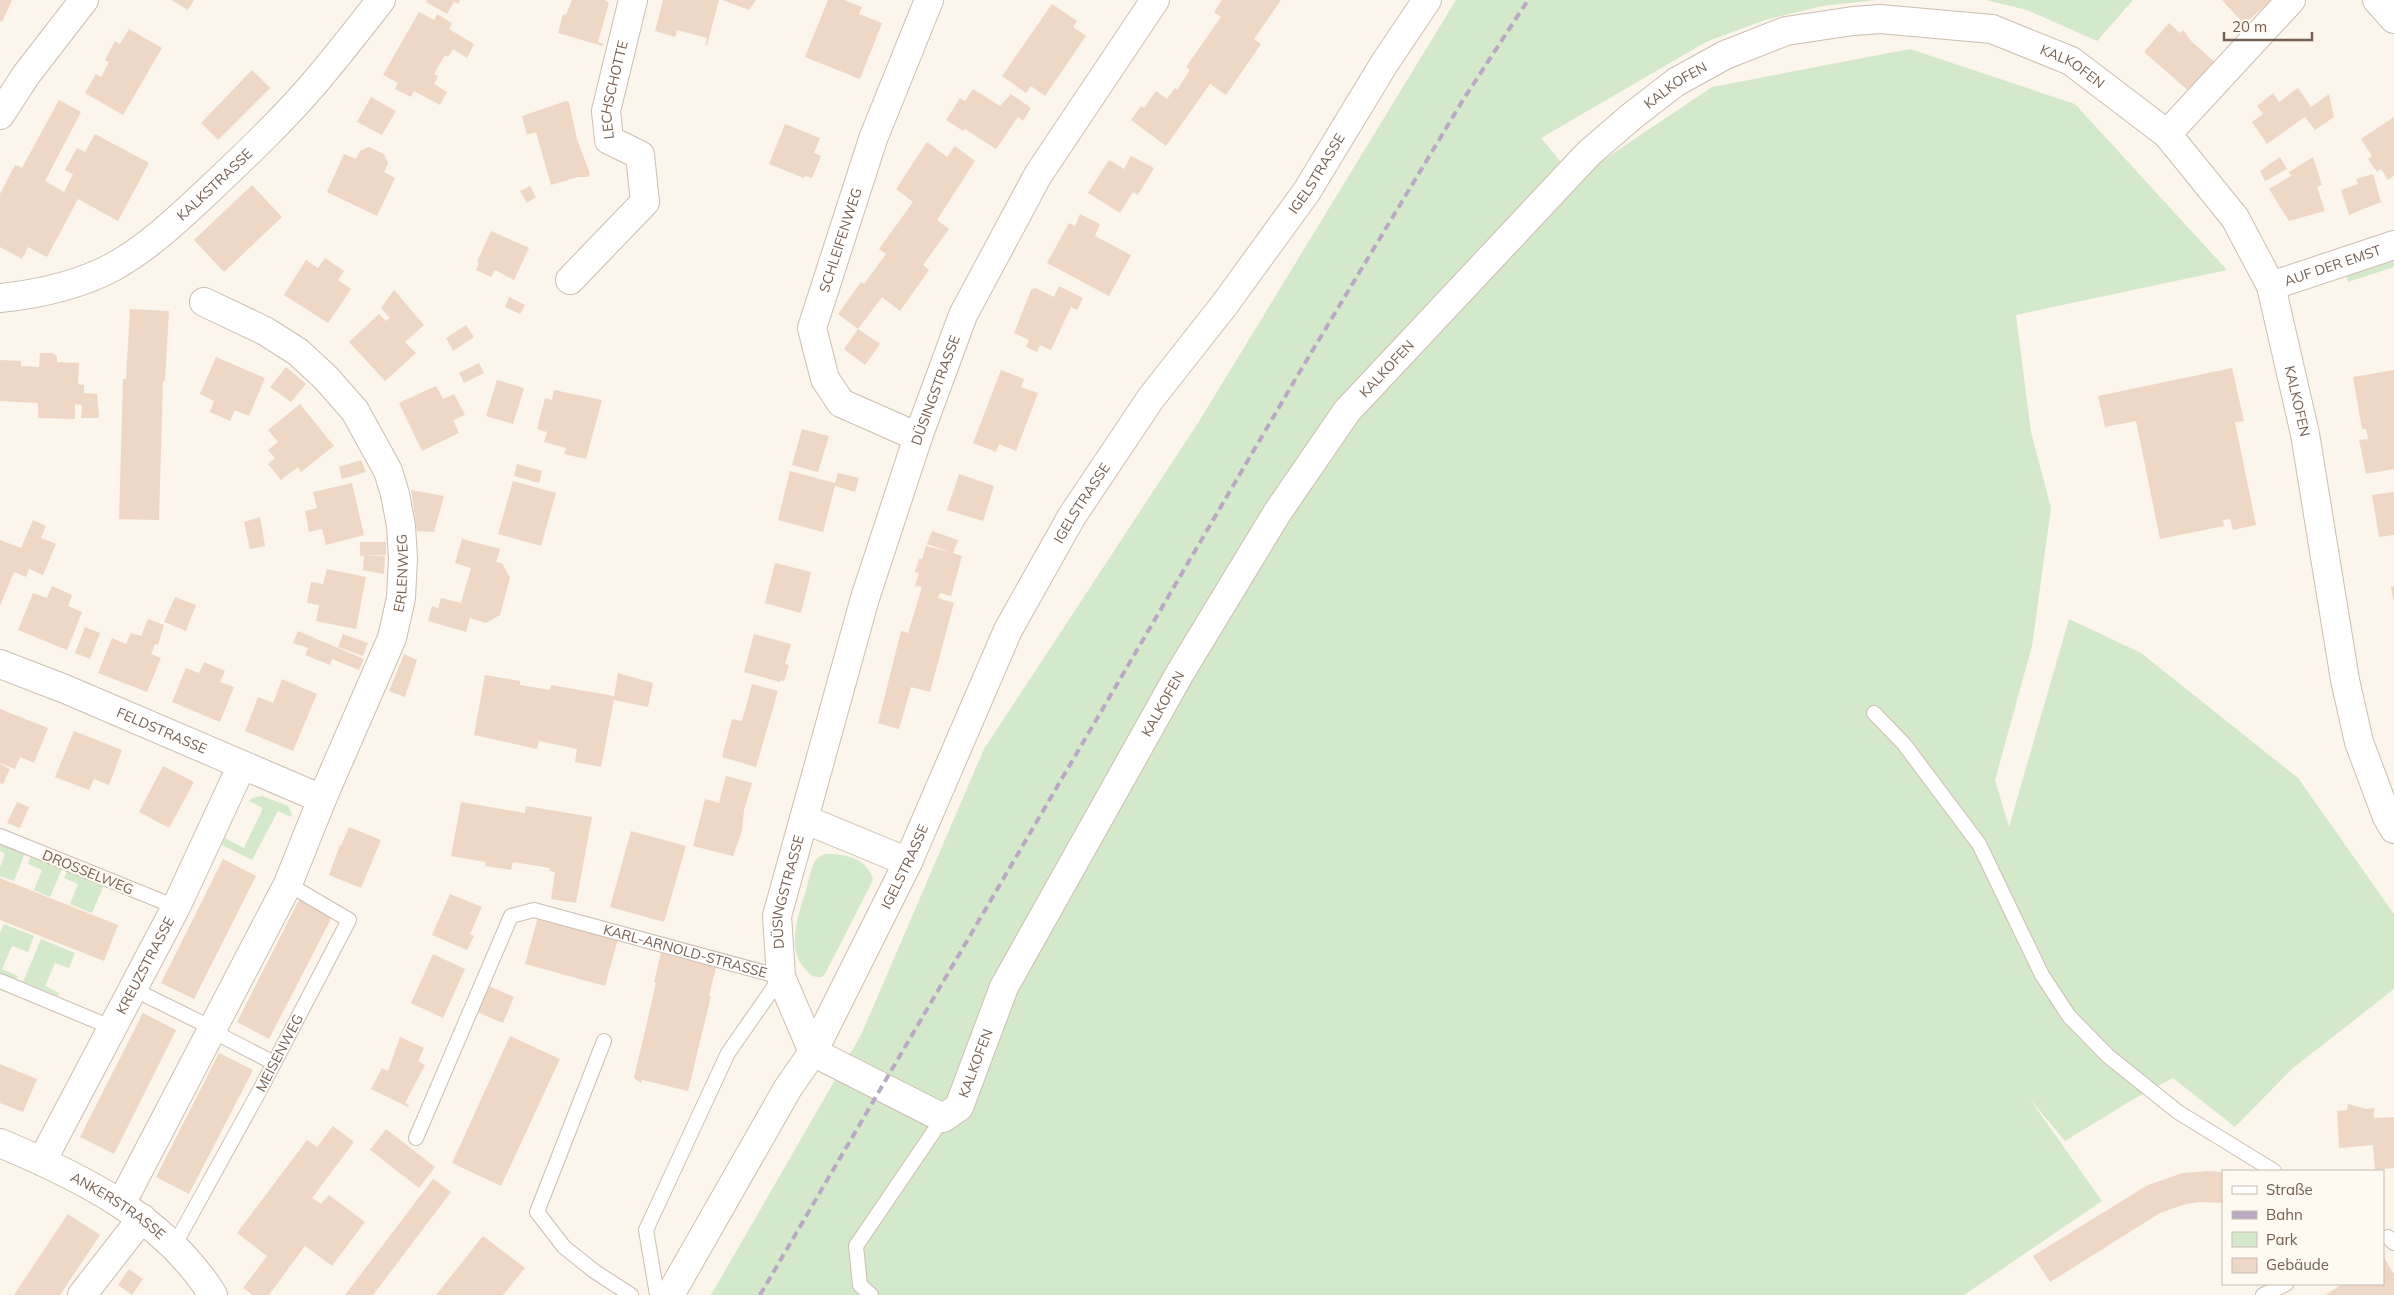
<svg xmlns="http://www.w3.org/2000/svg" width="2394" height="1295" font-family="Mulish,sans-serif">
<rect width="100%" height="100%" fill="#fbf5eb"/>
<g fill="#d4e8ca">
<path d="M1456,0H1876L1822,6L1765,20L1706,42L1541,138L1575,179L1712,87L1910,49L2075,104L2227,270L2016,315L2031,432L2051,508L2032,646L1995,780L2009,827L2069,619L2141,653L2298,778L2394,914V989L2293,1068L2235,1127L2173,1078L2132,1100L2065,1141L2029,1098L2102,1201L1964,1295H711L861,1035L984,749L1198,423Z"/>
<path d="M1986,0H2133L2097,41L2027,10Z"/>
<path d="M2394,257V267L2348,282L2346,275Z"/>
<path d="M262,796L288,806L292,814L291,817L278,811L252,860L220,844L223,837L244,848L263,808L249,801L252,798Z"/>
<path d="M0,843L25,853L14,881L0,876V867L5,854L0,851Z"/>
<path d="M825,854C845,854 868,858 873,880L826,972L822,977C814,978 810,975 805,969C785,948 800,910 807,887C809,879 811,868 815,861C818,857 821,856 825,854Z"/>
<path d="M31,856L62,869L50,897L34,890L42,870L28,864Z"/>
<path d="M67,871L104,885L92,913L70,904L78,884L64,878Z"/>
<path d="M4,924L34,936L28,952L12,946L2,969L18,976L16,979L0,973V933Z"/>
<path d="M41,939L75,953L69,968L55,963L45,986L59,993L58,996L23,982Z"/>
</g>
<g fill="#eed7c5">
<path d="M0,0H12L2,22L0,21Z"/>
<path d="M171,0H194L188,10Z"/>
<path d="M427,0H460L458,4L454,2L447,14L426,2Z"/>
<path d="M572,0H605L609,3L598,42L604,44L603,46L558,33L563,14L566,15Z"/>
<path d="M663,0H719L707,45H705L707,38L677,30L675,37L655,31Z"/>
<path d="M722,0H756L749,10Z"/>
<path d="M828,0H844L862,7L859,14L882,23L860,79L805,57Z"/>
<path d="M1222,0H1281L1254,39L1261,44L1226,95L1210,84L1166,146L1131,120L1141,106L1144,108L1156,91L1167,99L1175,88L1177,90L1190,70L1186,67L1221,17L1214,12Z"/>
<path d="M2222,0H2272L2244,24Z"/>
<path d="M1052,4L1077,21L1073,27L1086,36L1045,96L1031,86L1026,93L1002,76Z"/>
<path d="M419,12L434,20L437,14L452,23L449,29L474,44L467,58L453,49L448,57L445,55L434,74L438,76L434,84L447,92L440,105L414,91L411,97L395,89L398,83L383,75Z"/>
<path d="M2169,23L2180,33L2183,30L2192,42L2217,64L2191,93L2144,52Z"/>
<path d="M129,29L162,48L123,115L85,93L96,74L101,77L109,62L105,60L115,41L120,44Z"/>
<path d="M252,70L270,88L218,140L201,123Z"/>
<path d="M2298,88L2311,107L2329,94L2334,117L2315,130L2305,117L2267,144L2252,122L2263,114L2257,106L2273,93L2279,102Z"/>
<path d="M973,89L1000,106L1011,94L1031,108L1023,121L1018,117L996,149L965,129L963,131L946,120L960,98L965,101Z"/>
<path d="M371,97L396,111L382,135L357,122Z"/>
<path d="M59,100L81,112L45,181L64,192L73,174L65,170L77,148L85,152L95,134L149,163L118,221L78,199L47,257L28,247L22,259L0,247V194L15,165L22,168Z"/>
<path d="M566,101L569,102L577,139L590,174L588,177H578L551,185L536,132L527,135L522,116Z"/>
<path d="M2394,117V176L2388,180L2381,169L2377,172L2368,159L2372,156L2361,139Z"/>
<path d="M785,124L820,138L814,153L821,156L812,178L805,176L804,178L769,164Z"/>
<path d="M927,142L947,157L955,146L975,161L937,220L949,229L923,265L929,270L900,311L882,297L858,329L838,314L861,282L864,284L886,254L879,249L913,202L896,189Z"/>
<path d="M369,147L384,154L388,163L384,172L395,178L377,216L327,192L344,154L356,159L360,151Z"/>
<path d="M1131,156L1154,168L1138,195L1133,192L1120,213L1088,193L1109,160L1124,169Z"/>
<path d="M2280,157L2287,169L2265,181L2260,171Z"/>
<path d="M2313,157L2322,185L2317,187L2325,211L2289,221L2269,189L2291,176L2289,172Z"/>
<path d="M2373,174L2381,202L2349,215L2341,190L2358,184L2356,179Z"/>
<path d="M252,185L282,217L224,272L194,240Z"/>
<path d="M530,186L536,197L527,203L520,191Z"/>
<path d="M1080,214L1100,224L1095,236L1131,255L1109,296L1047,263L1069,223L1075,226Z"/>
<path d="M491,231L529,248L514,280L495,270L491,277L476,270L479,263L477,262Z"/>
<path d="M325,258L344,271L338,280L351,289L328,323L284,295L306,260L318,268Z"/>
<path d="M1059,286L1083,298L1077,310L1071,307L1051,350L1040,345L1037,352L1026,347L1029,340L1014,333L1031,290L1035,288L1054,297Z"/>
<path d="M394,290L424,325L405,342L416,353L385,381L349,342L379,314L386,321L390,318L381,308Z"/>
<path d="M509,297L525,305L520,314L505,307Z"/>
<path d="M130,309L169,311L165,381H163L159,520L119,519L123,379H126Z"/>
<path d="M466,325L474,337L453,351L446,338Z"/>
<path d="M858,329L880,344L865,365L844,349Z"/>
<path d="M40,353H52L57,356V362L79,363L78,384L84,385V393L97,394L99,418H81L82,405L75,404V419L38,418V403L0,401V360L21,361V366L39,367Z"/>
<path d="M216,357L265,378L249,416L235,410L230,421L210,412L214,401L200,394Z"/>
<path d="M479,363L484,373L464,383L459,373Z"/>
<path d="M286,367L306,384L291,402L270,387Z"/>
<path d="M2232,368L2244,421L2235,422L2256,525L2233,530L2230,519L2223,520L2224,526L2160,539L2136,421L2105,427L2098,396Z"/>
<path d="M1001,370L1024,379L1021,387L1038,393L1016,451L999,444L996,452L973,443Z"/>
<path d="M2394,370V469L2366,474L2359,440L2368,439L2366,429H2362L2353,377Z"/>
<path d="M497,380L524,388L513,424L486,416Z"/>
<path d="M436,386L443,399L454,394L465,415L453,420L459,433L422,451L399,403Z"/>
<path d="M554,390L602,400L586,459L564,454L566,448L544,442L547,432L537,429L545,398L552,400Z"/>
<path d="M300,404L334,446L301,472L298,467L281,480L268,464L275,458L268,450L278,442L268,430Z"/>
<path d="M802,429L829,436L818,472L792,465Z"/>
<path d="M361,460L366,472L342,479L339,467Z"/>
<path d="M517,464L542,471L539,483L514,476Z"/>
<path d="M790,471L835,483L838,473L859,478L855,492L835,486L823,532L778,520Z"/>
<path d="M959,474L994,486L983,521L947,510Z"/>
<path d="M513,481L556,493L541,546L498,534Z"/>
<path d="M352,483L364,535L326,545L322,529L309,532L305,511L317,508L313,492Z"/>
<path d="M411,490L444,496L434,532L417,531Z"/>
<path d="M2394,492V535L2379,537L2372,495Z"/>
<path d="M260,517L265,546L250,549L244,522Z"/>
<path d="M33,520L46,526L41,538L56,544L43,575L29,569L26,577L14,572L0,606V540L21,548Z"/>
<path d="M932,531L958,540L953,553L962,556L951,596L940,593L938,598L954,603L930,692L911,687L899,729L878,723L901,631L908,633L920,594L922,587L915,586L919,573L915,572L919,559H922L926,546L950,552L927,544Z"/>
<path d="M462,539L500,549L496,562L502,563L510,578L500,615L486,623L470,618L466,632L428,621L432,606L438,608L441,598L461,603L471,568L455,563Z"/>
<path d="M360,542H386V555L360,556Z"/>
<path d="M364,556H385L384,574L363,570Z"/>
<path d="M775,563L811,572L801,613L765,603Z"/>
<path d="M327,569L366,577L356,629L316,621L319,605L307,603L311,582L323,584Z"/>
<path d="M52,586L72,595L68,606L82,612L67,650L18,630L33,593L47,598Z"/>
<path d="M2394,586V600H2393L2391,587Z"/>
<path d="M175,597L196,605L186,631L164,622Z"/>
<path d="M148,619L164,625L158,645L155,644L151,654L161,658L147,692L98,673L112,638L126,644L131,633L141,636Z"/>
<path d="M85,627L100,633L90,659L75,653Z"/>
<path d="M298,631L364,659L359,670L332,659L330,665L305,655L308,648L293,643Z"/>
<path d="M343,634L368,643L363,656L338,647Z"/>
<path d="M754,634L791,644L785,664L789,665L784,681L781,680L780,682L744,672Z"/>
<path d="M404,654L417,660L405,697L389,691Z"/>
<path d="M204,662L225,671L220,682L234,687L220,722L172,702L186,668L199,673Z"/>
<path d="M618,673L653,683L648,707L614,700L601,767L575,762L577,749L539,741L537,749L474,735L485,675L520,681V685L550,690L551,685L614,696Z"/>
<path d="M282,679L317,694L293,751L245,731L258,697L273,703Z"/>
<path d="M752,684L778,691L756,767L722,757L732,719L742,721Z"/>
<path d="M0,709L48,728L34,763L20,757L15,769L0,763Z"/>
<path d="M74,731L122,750L109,785L94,779L89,790L55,777Z"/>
<path d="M0,764L10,769L3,784L0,783Z"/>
<path d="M163,766L194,782L169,828L139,812Z"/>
<path d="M726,776L752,783L744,810L742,831L733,856L693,846L705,799L719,803Z"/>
<path d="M17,802L29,807L20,828L7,823Z"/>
<path d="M461,802L525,813L526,806L592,817L576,903L551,899L555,872L549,871L550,868L513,862L511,870L485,866V862L451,856Z"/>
<path d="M349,827L381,840L361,888L329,875L340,845L341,846Z"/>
<path d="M631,831L686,846L664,922L610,907Z"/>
<path d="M223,859L256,876L194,999L161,983Z"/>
<path d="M0,878L118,925L104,961L0,920Z"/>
<path d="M450,894L482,907L470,934L474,936L467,950L432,935Z"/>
<path d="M300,898L333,915L269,1039L237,1022Z"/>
<path d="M538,917L618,939L605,986L525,964Z"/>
<path d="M661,953L716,967L709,996H711L688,1091L642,1080L641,1083L634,1078L656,983L654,982Z"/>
<path d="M433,954L465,969L443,1018L411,1003Z"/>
<path d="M489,986L514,997L503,1023L477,1012Z"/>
<path d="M143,1013L176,1030L114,1154L80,1137Z"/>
<path d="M510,1036L560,1059L501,1186L452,1163Z"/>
<path d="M400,1037L424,1048L418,1061L425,1065L405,1103L409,1105L408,1107L371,1089L382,1068L388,1071Z"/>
<path d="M219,1053L253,1070L189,1194L156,1177Z"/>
<path d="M0,1064L37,1079L23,1112L0,1103Z"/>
<path d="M2348,1104L2366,1109L2374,1108V1118L2394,1117V1168L2375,1170L2373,1145L2339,1148L2337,1111L2347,1110Z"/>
<path d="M333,1126L354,1142L312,1198L321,1204L329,1195L365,1222L332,1266L305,1246L269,1295H253L243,1288L267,1256L237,1233L307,1140L317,1147Z"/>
<path d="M386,1129L435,1167L419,1188L370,1150Z"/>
<path d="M2209,1171L2223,1172V1203L2200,1202L2186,1204L2160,1213L2050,1282L2033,1256L2146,1186L2182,1173Z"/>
<path d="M433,1179L451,1192L373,1295H345Z"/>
<path d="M68,1214L100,1235L60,1295H14Z"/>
<path d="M483,1236L525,1268L508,1289L503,1295H436Z"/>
<path d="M2384,1258L2394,1274V1295H2325L2343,1284H2383Z"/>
<path d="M129,1269L143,1279L132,1295L118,1285Z"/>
</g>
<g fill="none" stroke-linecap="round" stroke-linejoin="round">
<defs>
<g id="service">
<path d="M1874,713L1904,744L1979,844L2042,975L2069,1016L2108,1056L2178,1112L2274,1171"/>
<path d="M0,836L176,907"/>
<path d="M0,981L113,1028"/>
<path d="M133,989L212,1028L220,1035L274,1063"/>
<path d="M604,1041L537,1212L564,1247L594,1271L631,1295"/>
<path id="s1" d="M416,1138L511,916L534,910L781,977L728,1053L646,1230L657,1295"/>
<path d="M2388,1237L2394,1243"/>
<path id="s2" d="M174,1246L261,1088L349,920L288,884"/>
<path d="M871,1295L860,1285L856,1246L943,1118"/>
<path d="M2263,1295L2286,1284"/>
</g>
<g id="minor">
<path d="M2377,0L2394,19"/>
<path d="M0,115L26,75L84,0"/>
<path d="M2167,134L2291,0"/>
<path id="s3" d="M570,280L645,202L640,155L609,140L606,111L633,0"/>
<path id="s4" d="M2271,286L2394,245"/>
<path id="s5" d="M0,298C40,294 77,286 113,267C149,247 180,217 210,189C247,154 284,119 317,80C339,54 360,27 381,0"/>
<path id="s6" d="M918,437L841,403L825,379L812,328L873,139L929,0"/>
<path id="s7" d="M0,664L65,689L322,799"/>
<path id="s8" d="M813,1052L943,1118L959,1107L1004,987L1180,673L1277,513L1347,411L1589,153L1632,116L1676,82L1725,55L1786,31L1853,21L1880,19L1992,29L2071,61L2167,134L2235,218L2271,286L2305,434L2345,680L2359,742L2387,817L2394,829"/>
<path id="s9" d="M0,1143C81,1177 165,1218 213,1295"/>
<path id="s10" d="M42,1161L176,907L242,765"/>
<path id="s11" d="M121,1204L288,884L322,799L392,638L401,598L403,558L401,526L395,494L388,471L355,411L326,378L298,352L265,331L204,302"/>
<path d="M82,1295L142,1218"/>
</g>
<g id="secondary">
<path d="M804,819L908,862"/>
<path id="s12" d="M813,1052L781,977L777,916L865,598L918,437L963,315L1038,175L1155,0"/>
<path id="s13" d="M670,1295L788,1088L813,1052L908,862L1008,630L1072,516L1151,398L1225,304L1307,191L1384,64L1427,0"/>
</g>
</defs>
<use href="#service" stroke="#ccbeb1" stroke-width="16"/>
<use href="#minor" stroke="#ccbeb1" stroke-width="30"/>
<use href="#secondary" stroke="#cfbfaf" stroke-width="30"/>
<use href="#service" stroke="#fff" stroke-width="14"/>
<use href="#minor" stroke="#fff" stroke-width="28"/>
<use href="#secondary" stroke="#fff" stroke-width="28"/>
<path stroke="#b9a9c5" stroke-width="4" stroke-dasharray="8 5" stroke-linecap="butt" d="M760,1295L1299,373L1463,100L1528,0"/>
</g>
<g text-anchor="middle" stroke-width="4.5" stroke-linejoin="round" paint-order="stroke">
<g font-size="14" fill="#745f50" stroke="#fef9f1">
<text dy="5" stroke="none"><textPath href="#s8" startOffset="1848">KALKOFEN</textPath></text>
<text dy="5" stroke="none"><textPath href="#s8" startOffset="1428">KALKOFEN</textPath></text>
<text dy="5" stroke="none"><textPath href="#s3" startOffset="241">LECHSCHOTTE</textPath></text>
<text dy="5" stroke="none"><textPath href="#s13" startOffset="1299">IGELSTRASSE</textPath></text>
<text dy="5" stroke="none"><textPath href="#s5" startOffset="249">KALKSTRASSE</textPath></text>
<text dy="5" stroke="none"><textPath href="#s6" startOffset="258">SCHLEIFENWEG</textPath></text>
<text dy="5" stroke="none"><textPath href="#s4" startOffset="65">AUF DER EMST</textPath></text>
<text dy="5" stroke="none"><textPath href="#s8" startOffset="1022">KALKOFEN</textPath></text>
<text dy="5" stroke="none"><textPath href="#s12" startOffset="692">DÜSINGSTRASSE</textPath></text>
<text dy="5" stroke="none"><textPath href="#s8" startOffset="2268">KALKOFEN</textPath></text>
<text dy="5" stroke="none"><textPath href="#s13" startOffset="894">IGELSTRASSE</textPath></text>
<text dy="5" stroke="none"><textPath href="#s11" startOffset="694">ERLENWEG</textPath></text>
<text dy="5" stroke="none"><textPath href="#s8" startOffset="618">KALKOFEN</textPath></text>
<text dy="5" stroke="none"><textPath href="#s7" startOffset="175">FELDSTRASSE</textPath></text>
<text dy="5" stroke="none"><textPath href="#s13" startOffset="489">IGELSTRASSE</textPath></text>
<text transform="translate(88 872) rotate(22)" y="5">DROSSELWEG</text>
<text dy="5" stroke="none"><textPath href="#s12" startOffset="168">DÜSINGSTRASSE</textPath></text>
<text dy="5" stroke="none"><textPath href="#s1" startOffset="422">KARL-ARNOLD-STRASSE</textPath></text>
<text dy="5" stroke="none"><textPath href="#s10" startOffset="221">KREUZSTRASSE</textPath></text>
<text dy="5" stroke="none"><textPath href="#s2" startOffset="220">MEISENWEG</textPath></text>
<text dy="5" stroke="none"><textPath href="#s8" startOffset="212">KALKOFEN</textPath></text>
<text dy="5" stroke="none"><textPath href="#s9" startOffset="134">ANKERSTRASSE</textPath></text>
</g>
</g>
<rect x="2222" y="1170" width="162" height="115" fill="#fef9f1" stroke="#c7bbb1"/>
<rect x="2232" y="1186" width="25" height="8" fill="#ffffff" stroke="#c7bbb1"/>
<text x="2266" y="1195" font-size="15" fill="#745f50">Straße</text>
<rect x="2232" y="1211" width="25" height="8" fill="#b9a9c5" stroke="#c7bbb1"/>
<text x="2266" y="1220" font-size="15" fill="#745f50">Bahn</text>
<rect x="2232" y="1232" width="25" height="15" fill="#d4e8ca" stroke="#c7bbb1"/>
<text x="2266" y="1245" font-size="15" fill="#745f50">Park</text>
<rect x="2232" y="1258" width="25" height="15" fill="#eed7c5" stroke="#c7bbb1"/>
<text x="2266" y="1270" font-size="15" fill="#745f50">Gebäude</text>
<path d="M2224 32v8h88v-8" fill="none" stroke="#745f50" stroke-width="2.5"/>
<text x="2232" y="32" font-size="15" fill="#745f50" stroke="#fef9f1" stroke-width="4" paint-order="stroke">20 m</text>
</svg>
